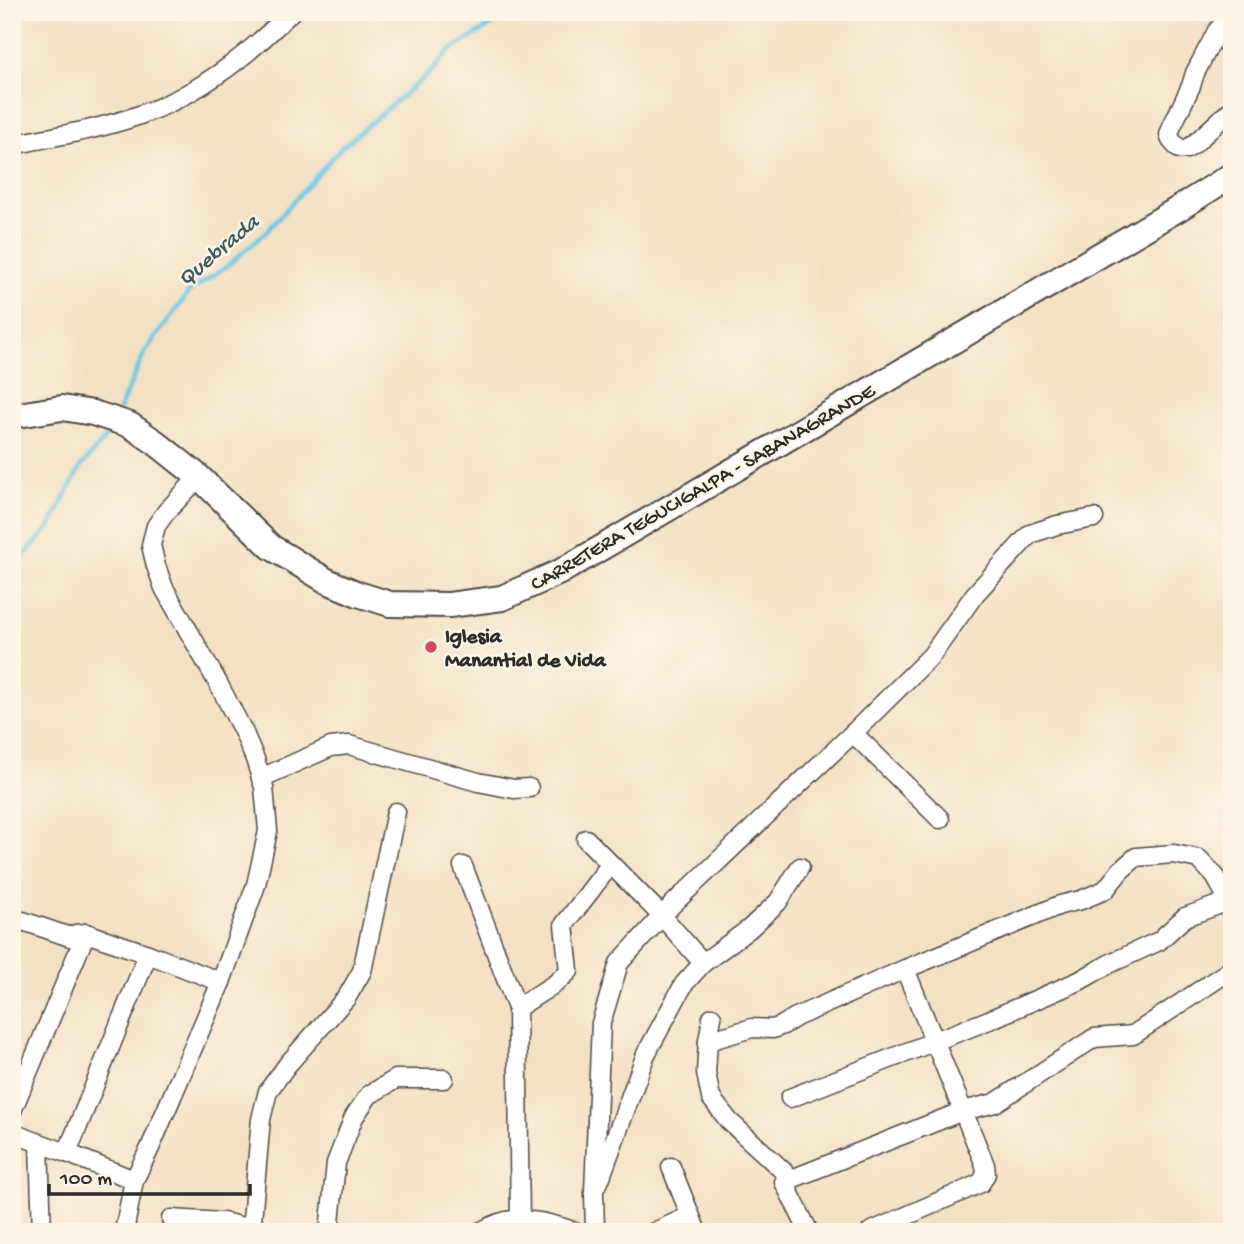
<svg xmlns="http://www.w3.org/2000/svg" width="1244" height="1244" font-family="'Gochi Hand',sans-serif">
<rect width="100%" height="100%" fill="#fcf5e5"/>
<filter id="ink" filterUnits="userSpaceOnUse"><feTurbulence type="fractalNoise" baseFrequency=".0143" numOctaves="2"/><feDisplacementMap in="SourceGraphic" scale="14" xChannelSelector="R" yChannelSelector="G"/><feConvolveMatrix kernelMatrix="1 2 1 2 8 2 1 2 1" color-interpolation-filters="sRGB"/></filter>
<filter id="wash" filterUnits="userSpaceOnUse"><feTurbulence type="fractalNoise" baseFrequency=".00686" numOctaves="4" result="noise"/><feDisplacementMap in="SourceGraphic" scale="28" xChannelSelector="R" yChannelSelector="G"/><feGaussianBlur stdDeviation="1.57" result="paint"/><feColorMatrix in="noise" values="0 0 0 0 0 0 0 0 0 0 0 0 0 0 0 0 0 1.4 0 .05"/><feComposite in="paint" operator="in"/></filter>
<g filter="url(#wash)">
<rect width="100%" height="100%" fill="#f4e1c4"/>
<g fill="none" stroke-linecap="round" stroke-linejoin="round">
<g stroke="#65c4e3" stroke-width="4.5">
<path d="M118,412L145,352L189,292L226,267L267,231L341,148L433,70L449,51L513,12"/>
<path d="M12,572L16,564L49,528L80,468L107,436L111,426"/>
</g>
</g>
</g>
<g filter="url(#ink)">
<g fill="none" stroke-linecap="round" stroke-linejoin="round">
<defs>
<g id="minor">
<path d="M1232,14L1217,31L1205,54L1195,73L1191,86L1172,126L1169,135L1171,140L1179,149H1187L1193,145L1232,109"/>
<path d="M12,145C54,136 97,130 137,116C197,96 247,56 291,12"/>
<path d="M853,733L940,819"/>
<path d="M261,778L331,747L349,745L478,782L514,789L529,788"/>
<path d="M586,839L662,916L703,963"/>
<path d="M463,866L517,1008L520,1221"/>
<path d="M12,929L18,923L23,921L70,937L76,934L86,933L148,954L221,982"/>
<path d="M517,1008L556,983L569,971L564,925L610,865"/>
<path d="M712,1017L708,1041L706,1073L711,1098L729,1121L792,1179"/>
<path d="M708,1041L752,1028L773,1029L783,1025L796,1017L905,969L952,950L1060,905L1081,900L1105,890L1121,870L1136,857L1174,854L1199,859L1215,876L1229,901"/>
<path d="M790,1098L989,1020L1079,981L1109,964L1159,941L1185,917L1232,900"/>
<path d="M12,1111L86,933"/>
<path d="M12,1133L67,1153L134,1180"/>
<path d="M39,1144L42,1232"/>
<path d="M67,1153L148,954"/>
<path d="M671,1167L697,1232"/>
<path d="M599,1182L646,1054L684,984L703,963L749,929L778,902L800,867"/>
<path d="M171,1219L223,1222L251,1229"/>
<path d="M124,1232L134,1180L150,1148L221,982L256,885L268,831L264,787L255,759L244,733L218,683L164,588L156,566L151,545L156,526L166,512L199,477"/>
<path d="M251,1232L261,1119L268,1091L288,1064L347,997L362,971L396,812"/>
<path d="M329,1232L336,1163L354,1117L369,1095L396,1079H444"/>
<path d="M479,1232C488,1228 497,1223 506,1221C526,1217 557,1225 575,1232"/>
<path d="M595,1232L594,1192L601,1023L619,963L673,904L853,733L931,656L975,594L1030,534L1057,525L1094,518"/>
<path d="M654,1232L690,1216"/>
<path d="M809,1232L784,1182L963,1111L995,1103L1094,1038L1133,1035L1232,969"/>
<path d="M870,1232L981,1183L986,1174L985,1165L905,969"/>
</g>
<path id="highway" d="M12,416L62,408L93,413L130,425L155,442L199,477L271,547L327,581L358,594L390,604L449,605L502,598L560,572L613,541L1178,209L1232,175"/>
</defs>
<use href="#minor" stroke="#494642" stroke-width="21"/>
<use href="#highway" stroke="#494642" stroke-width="28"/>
<use href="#minor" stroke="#fff" stroke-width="18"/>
<use href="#highway" stroke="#fff" stroke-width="24"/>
</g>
</g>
<circle fill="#d1495b" stroke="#fcf5e5" stroke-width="2.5" cx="431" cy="647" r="7"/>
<g text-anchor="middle" stroke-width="5" stroke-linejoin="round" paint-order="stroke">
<g font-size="21" fill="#2b2b2b" stroke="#fcf5e5">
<text transform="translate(702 486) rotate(-30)" y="7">CARRETERA TEGUCIGALPA - SABANAGRANDE</text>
</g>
<g font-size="21" font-weight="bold" fill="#2b2b2b" stroke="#fcf5e5" text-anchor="start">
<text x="445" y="642">Iglesia<tspan x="445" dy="24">Manantial de Vida</tspan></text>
</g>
<g font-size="23" font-style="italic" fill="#3c5962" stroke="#fcf5e5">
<text transform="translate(217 249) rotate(-40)" y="8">Quebrada</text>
</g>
</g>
<rect width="1244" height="1244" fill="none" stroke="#fcf5e5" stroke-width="42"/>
<path d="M49 1184v10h201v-10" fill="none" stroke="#2b2b2b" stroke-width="3.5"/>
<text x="60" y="1184" font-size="21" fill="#2b2b2b" stroke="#fcf5e5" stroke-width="5" paint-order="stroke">100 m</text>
</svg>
